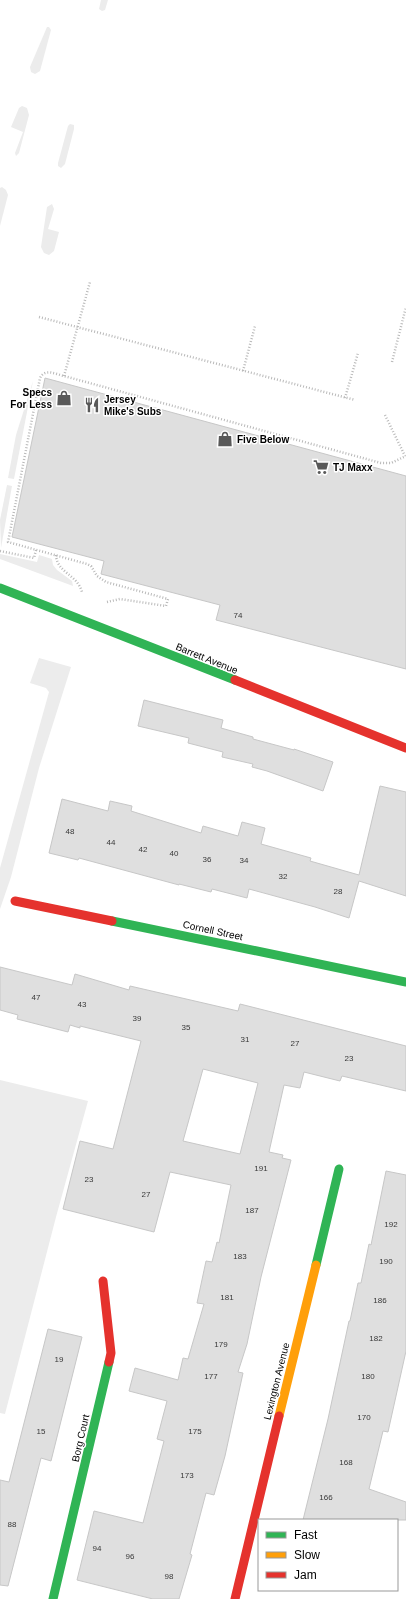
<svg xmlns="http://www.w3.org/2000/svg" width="406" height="1599" font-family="Helvetica,sans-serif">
<rect width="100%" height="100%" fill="#fff"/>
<g fill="#ececec">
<path d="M101,0H108L105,10L102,11L99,9Z"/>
<path d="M47,27H49L51,30L40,71L35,74L31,72L30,67Z"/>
<path d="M22,106L27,108L29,115L19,153L16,156L15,153L23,132L11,127L19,108Z"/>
<path d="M70,124L74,125V129L65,164L61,168L58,166V163L68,126Z"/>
<path d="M2,187L6,190L8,195L0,226V188Z"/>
<path d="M52,204L54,209L48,229L59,232L54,251L49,255L44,253L41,247L47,207Z"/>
<path d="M33,381L14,479L8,478L16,435Z"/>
<path d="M7,485L12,486L1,548L0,520Z"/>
<path d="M0,554L37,562L39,555L52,559L53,565L57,570L72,581L73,586L0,559Z"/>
<path d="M39,658L71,667L39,768L11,877L0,909V868L49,692L46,688L30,683Z"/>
<path d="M0,1080L88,1101L56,1217L5,1414L0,1413Z"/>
</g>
<g fill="#dfdfdf" stroke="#c7c7c7" fill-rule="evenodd">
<path d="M45,378L406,476V669L216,620L220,605L101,574L104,561L12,537Z"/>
<path d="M144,700L223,720L221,728L253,737V739L294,750V749L333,762L323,791L267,771L252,767L253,764L222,757L223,752L188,743L189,738L138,726Z"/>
<path d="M380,786L406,792V896L359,881L349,918L315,907L249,889L247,898L212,889L211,892L179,884V885L79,858L78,860L49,853L62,799L108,811L110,801L132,806L131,811L201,833L203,826L238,836L242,822L265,828L261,844L311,858L310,861L359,875Z"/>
<path d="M0,967L72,985L75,974L129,990L130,986L238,1011L240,1004L406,1046V1091L342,1076L340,1081L304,1072L300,1088L284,1085L269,1152L283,1155L282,1158L291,1160L261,1277L247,1344L238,1372L243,1373L225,1456L214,1495L206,1493L190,1554L192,1555L179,1599H153L77,1580L94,1511L143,1523L164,1441L157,1439L167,1401L129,1391L135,1368L178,1380L183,1358L188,1359L204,1304L197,1303L206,1261L212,1262L217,1242L219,1243L231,1185L170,1172L154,1232L63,1209L80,1141L113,1149L141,1041L80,1026V1028L70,1025L68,1032L17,1019L18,1015L0,1010ZM203,1069L258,1083L240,1154L183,1141Z"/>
<path d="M386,1171L406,1175V1351L388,1432L383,1431L369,1489L406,1502V1520H303L328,1419L349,1321H350L358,1283H361L369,1244L371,1245Z"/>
<path d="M48,1329L82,1337L51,1461L41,1458L8,1586L0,1585V1480L9,1482Z"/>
</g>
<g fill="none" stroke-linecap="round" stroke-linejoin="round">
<g stroke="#b9b9b9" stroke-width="2.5" stroke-dasharray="1 2" stroke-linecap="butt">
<path d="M39,317L355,400"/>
<path d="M392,362L406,307"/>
<path d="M243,371L255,326"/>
<path d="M64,376L90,282"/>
<path d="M345,398L358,353"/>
<path d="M385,415L405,456"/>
<path d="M0,551L34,558L36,550"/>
<path d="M56,555C57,573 77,574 82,592"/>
<path d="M107,602L120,599L166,606L168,599L106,582L97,576L91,566L87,564L8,542L40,378C45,368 55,374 64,376L381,463H391L406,456"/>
</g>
<g stroke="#30b455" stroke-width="9">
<path d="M0,588L235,680"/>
<path d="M112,921L406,982"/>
<path d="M316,1265L339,1169"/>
<path d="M53,1599L109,1362"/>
</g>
<path stroke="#ff9f0a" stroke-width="9" d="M279,1416L316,1265"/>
<g stroke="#e5322d" stroke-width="9">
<path d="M235,680L406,748"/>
<path d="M15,901L112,921"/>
<path d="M103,1281L111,1353L109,1362"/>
<path d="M235,1599L279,1416"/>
</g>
</g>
<defs>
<symbol id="shop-bare" viewBox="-9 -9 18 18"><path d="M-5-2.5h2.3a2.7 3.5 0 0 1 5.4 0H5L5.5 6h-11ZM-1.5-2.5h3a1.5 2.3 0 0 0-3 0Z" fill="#595959" stroke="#fff" stroke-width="2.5" paint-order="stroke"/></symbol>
<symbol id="restaurant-bare" viewBox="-9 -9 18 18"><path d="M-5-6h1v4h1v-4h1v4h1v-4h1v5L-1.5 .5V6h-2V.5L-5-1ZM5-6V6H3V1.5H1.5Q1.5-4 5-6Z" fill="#595959" stroke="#fff" stroke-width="2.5" paint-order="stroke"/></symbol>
<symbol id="supermarket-bare" viewBox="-9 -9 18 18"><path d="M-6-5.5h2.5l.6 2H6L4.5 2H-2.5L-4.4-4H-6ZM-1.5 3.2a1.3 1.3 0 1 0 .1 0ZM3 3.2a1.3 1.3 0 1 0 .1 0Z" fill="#595959" stroke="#fff" stroke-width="2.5" paint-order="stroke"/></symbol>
</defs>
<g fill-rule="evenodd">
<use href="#shop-bare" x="53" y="387" width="22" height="22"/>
<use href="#restaurant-bare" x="81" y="394" width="22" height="22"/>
<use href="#shop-bare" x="214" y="428" width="22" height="22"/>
<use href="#supermarket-bare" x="310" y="456" width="22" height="22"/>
</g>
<g text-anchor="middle" stroke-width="3" stroke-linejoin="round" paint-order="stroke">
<g font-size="8" fill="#383838">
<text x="238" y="618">74</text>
<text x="70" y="834">48</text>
<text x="111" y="845">44</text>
<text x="143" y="852">42</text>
<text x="174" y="856">40</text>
<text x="207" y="862">36</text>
<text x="244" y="863">34</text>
<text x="283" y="879">32</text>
<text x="338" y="894">28</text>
<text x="36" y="1000">47</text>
<text x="82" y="1007">43</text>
<text x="137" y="1021">39</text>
<text x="186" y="1030">35</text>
<text x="245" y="1042">31</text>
<text x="295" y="1046">27</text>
<text x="349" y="1061">23</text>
<text x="261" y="1171">191</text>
<text x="89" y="1182">23</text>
<text x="146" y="1197">27</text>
<text x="252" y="1213">187</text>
<text x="391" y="1227">192</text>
<text x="240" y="1259">183</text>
<text x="386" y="1264">190</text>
<text x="227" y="1300">181</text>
<text x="380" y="1303">186</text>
<text x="376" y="1341">182</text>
<text x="221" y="1347">179</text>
<text x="59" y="1362">19</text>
<text x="211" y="1379">177</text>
<text x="368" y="1379">180</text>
<text x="364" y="1420">170</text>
<text x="41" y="1434">15</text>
<text x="195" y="1434">175</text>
<text x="346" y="1465">168</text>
<text x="187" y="1478">173</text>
<text x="326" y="1500">166</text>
<text x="12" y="1527">88</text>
<text x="97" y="1551">94</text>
<text x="130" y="1559">96</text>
<text x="169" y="1579">98</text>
</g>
<g font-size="10" font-weight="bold" fill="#000" stroke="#fff" text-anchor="start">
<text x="52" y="396" text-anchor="end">Specs<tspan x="52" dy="12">For Less</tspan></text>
<text x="104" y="403">Jersey<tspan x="104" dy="12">Mike's Subs</tspan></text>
<text x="237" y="443">Five Below</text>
<text x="333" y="471">TJ Maxx</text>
</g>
<g font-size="10" fill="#000" stroke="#fff">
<text transform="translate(207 658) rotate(22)" y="4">Barrett Avenue</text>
<text transform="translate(213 930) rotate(12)" y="4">Cornell Street</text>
<text transform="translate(276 1381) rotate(-76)" y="4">Lexington Avenue</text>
<text transform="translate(80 1438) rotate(-77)" y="4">Borg Court</text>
</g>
</g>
<rect x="258" y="1519" width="140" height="72" fill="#ffffff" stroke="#999999"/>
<rect x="266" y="1532" width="20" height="6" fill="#30b455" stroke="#999999"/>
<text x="294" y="1539" font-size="12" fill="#000000">Fast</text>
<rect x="266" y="1552" width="20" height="6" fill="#ff9f0a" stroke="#999999"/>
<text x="294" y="1559" font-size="12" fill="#000000">Slow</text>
<rect x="266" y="1572" width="20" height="6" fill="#e5322d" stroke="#999999"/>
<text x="294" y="1579" font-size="12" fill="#000000">Jam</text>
</svg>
